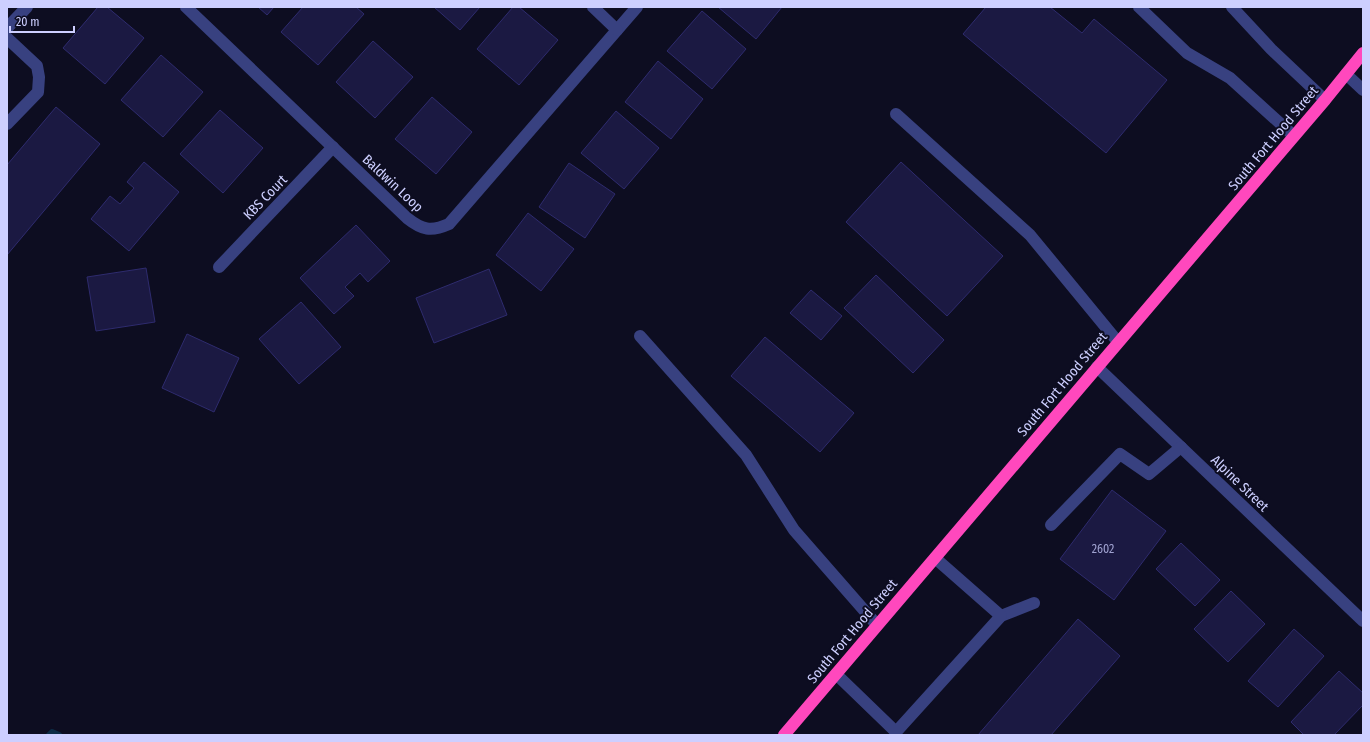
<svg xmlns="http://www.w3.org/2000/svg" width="1370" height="742" font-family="'Fira Sans Condensed',sans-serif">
<rect width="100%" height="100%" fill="#0d0d21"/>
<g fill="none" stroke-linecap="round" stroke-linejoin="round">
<path stroke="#0c2c46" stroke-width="6" d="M49,735L52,732L59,735"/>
</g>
<g fill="#1b1942" stroke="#2e2b6e">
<path d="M98,7H107L144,38L105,84L63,48Z"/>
<path d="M258,7H274L267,15Z"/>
<path d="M303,7H356L364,14L318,65L281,32Z"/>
<path d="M434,7H480L460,30Z"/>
<path d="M513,7H519L558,40L519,85L477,49Z"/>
<path d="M718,7H782L756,39Z"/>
<path d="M986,7H1050L1082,33L1094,19L1167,80L1106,153L963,34Z"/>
<path d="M702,11L746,49L712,89L667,51Z"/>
<path d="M373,41L413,77L375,118L336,82Z"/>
<path d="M161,55L203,92L163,137L121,100Z"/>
<path d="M658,61L703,99L671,139L625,102Z"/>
<path d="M432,97L472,132L436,174L395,139Z"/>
<path d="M56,107L100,144L7,255V165Z"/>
<path d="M220,110L263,148L223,193L180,154Z"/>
<path d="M616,111L659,148L624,189L581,153Z"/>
<path d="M144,162L179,192L129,251L91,219L110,196L120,204L134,188L127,182Z"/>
<path d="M901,162L1003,256L947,316L846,222Z"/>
<path d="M569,163L615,194L585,238L539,207Z"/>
<path d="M528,213L574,249L541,291L496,255Z"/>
<path d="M356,225L390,261L368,282L360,273L345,287L354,296L334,314L300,278Z"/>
<path d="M146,268L155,322L96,331L87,277Z"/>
<path d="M489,269L507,315L434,343L416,298Z"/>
<path d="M876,275L944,340L913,373L844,308Z"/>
<path d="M811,290L842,316L821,340L790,313Z"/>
<path d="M301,302L341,347L299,384L259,339Z"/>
<path d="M187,334L239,358L214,412L162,388Z"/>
<path d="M765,337L854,413L820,452L731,376Z"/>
<path d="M1112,490L1166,531L1114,600L1060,559Z"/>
<path d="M1181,543L1220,580L1195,606L1156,569Z"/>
<path d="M1231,591L1265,624L1228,662L1194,629Z"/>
<path d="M1078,619L1120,656L1051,735H978Z"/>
<path d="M1294,629L1324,656L1278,707L1248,681Z"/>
<path d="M1339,671L1363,693V705L1334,735H1304L1291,722Z"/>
</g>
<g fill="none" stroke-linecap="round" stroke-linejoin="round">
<g stroke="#384180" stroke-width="12">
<path d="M186,7L407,218C422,230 431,232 449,224L637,7"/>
<path d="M593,7L617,30"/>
<path d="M1139,7L1187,53L1230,78L1294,136"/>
<path d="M1232,7L1271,49L1325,100"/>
<path d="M7,28L27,7"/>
<path d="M7,38L37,66L39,77L38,92L7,124"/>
<path d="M1346,74L1363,90"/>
<path d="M896,114L1030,235L1118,342"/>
<path d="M219,267L333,147"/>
<path d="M640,336L746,455L794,530L877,625"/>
<path d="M1097,367L1363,621"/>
<path d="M1051,525L1120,454L1149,474L1181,447"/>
<path d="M1001,616L1034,603"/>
<path d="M836,674L896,732L1001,616L935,558"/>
</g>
<path stroke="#ff48bd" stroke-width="12" d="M784,735L1325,100L1363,53"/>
</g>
<g text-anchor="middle" stroke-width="4" stroke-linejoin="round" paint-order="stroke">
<g font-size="12" fill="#a0a2d0">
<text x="1103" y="553">2602</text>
</g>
<g font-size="14" fill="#cdcfff" stroke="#0d0d21">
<text transform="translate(1273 138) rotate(-50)" y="5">South Fort Hood Street</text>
<text transform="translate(393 183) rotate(43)" y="5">Baldwin Loop</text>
<text transform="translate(265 197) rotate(-46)" y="5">KBS Court</text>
<text transform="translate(1062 384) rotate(-50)" y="5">South Fort Hood Street</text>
<text transform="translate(1240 483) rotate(44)" y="5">Alpine Street</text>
<text transform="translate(852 631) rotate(-50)" y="5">South Fort Hood Street</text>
</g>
</g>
<rect width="1370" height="742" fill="none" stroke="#cdcfff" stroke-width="16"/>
<path d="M10 26v6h64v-6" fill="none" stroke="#cdcfff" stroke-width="2"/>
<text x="16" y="26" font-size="12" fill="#cdcfff" stroke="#0d0d21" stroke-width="3" paint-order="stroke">20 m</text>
</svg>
